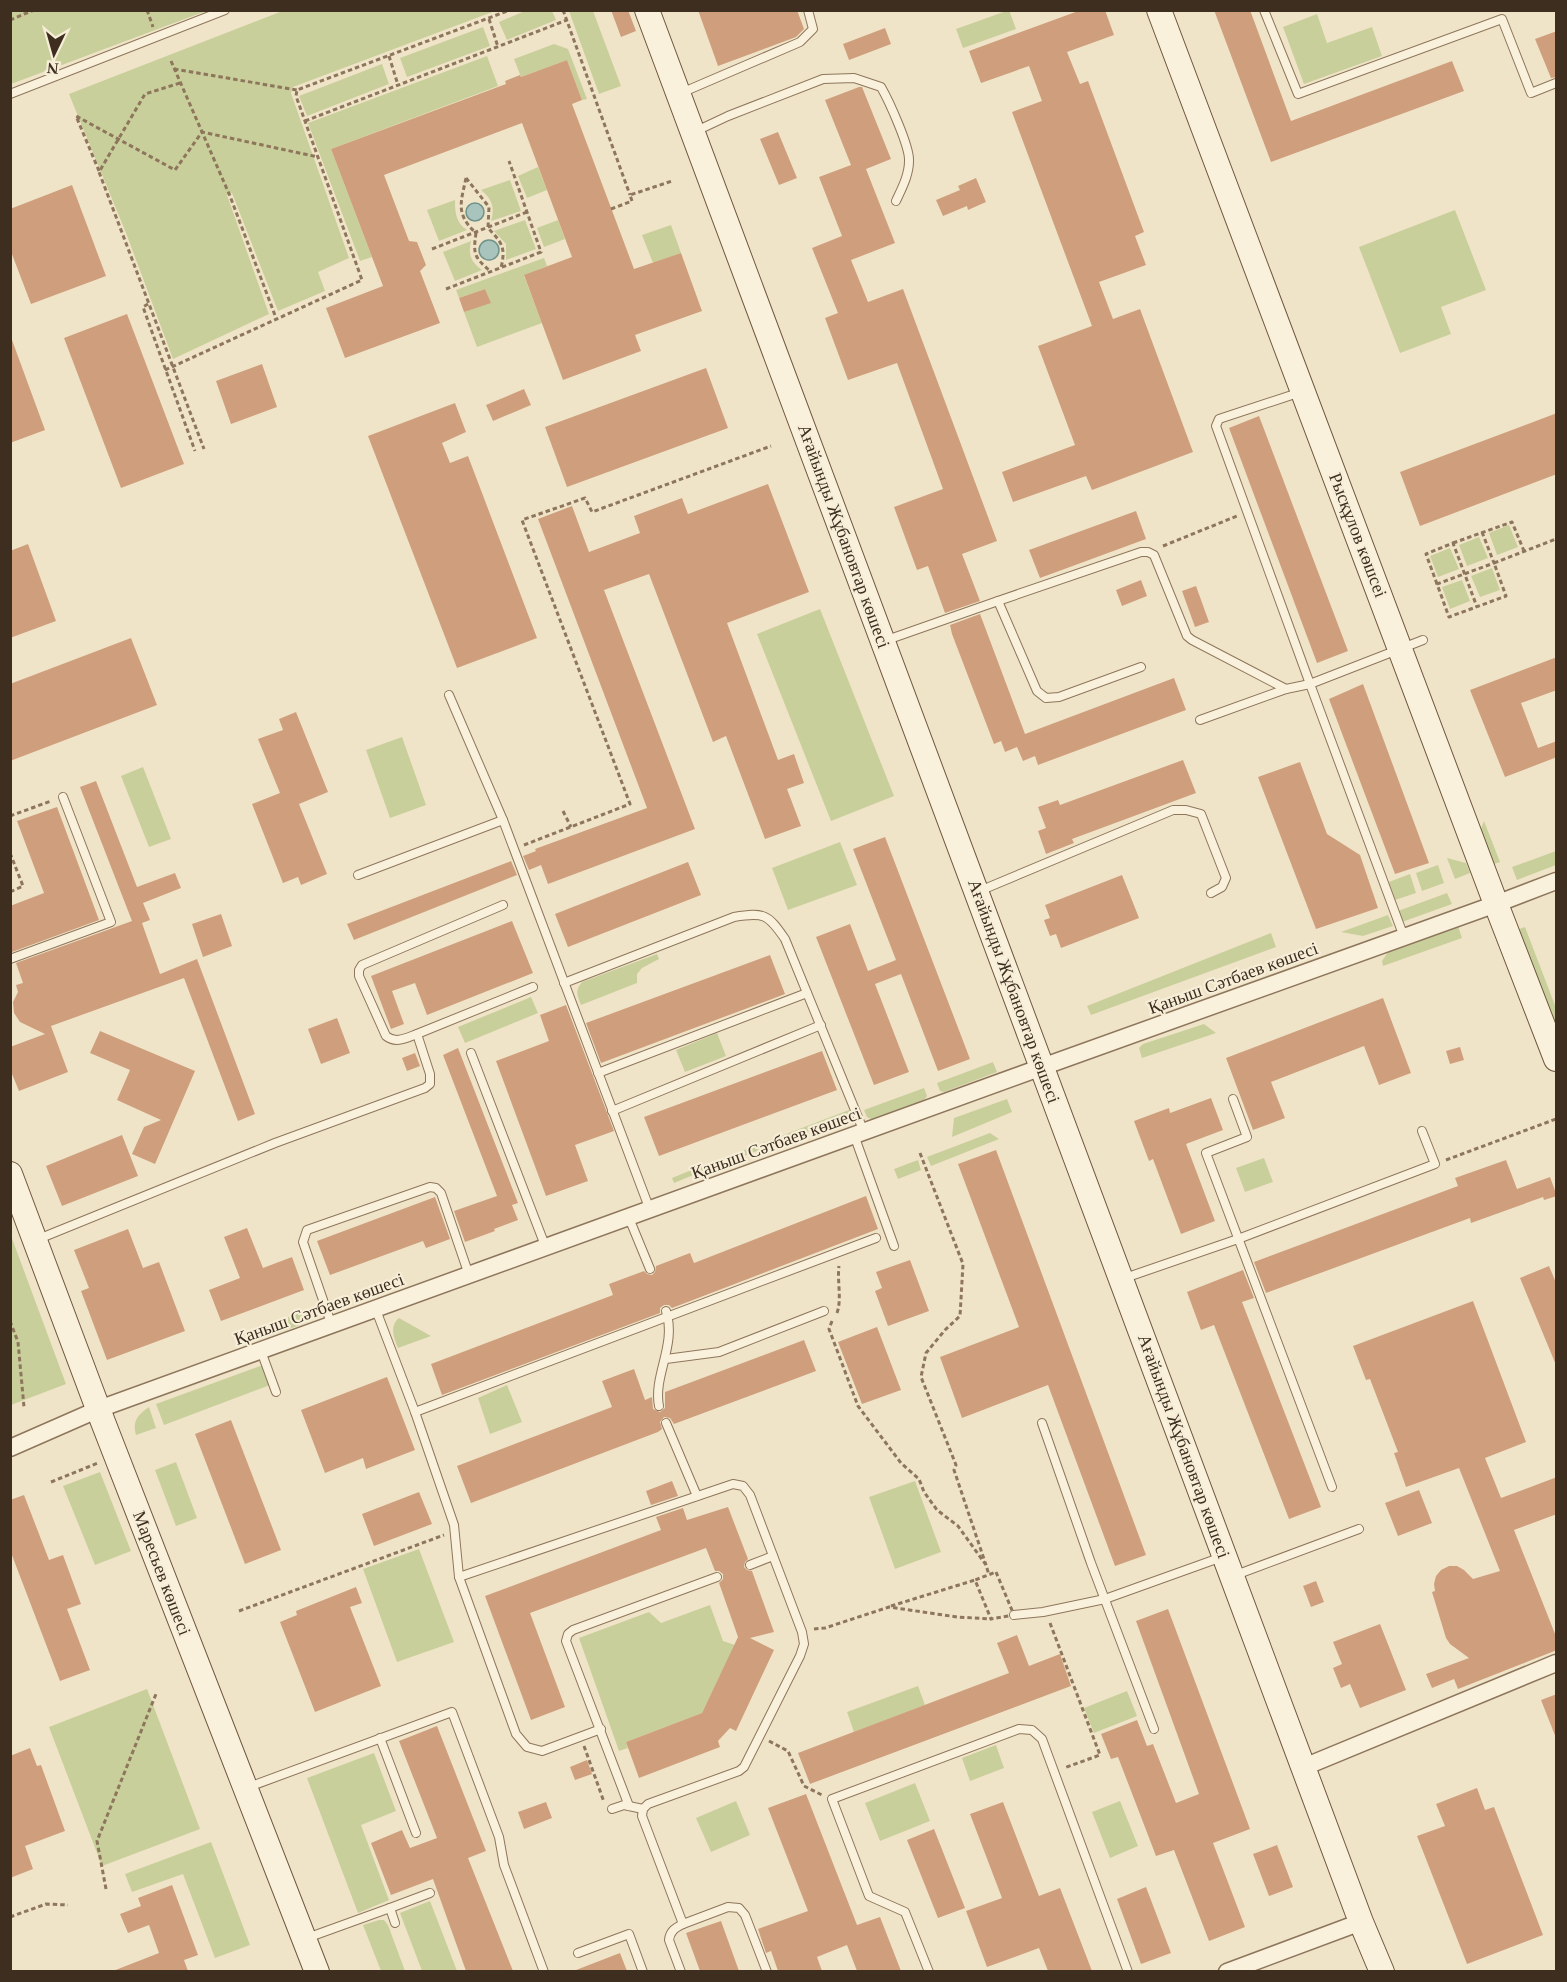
<svg xmlns="http://www.w3.org/2000/svg" width="1567" height="1982" font-family="Georgia,serif">
<rect width="100%" height="100%" fill="#f0e4c8"/>
<g fill="#c9cf9b">
<path d="M11,10H206V11L11,84Z"/>
<path d="M285,10L495,11L293,87L291,93L349,258L318,272L325,291L278,311L232,193L227,195L269,314L173,359L126,233L69,94Z"/>
<path d="M527,10L552,11L556,20L507,40L499,22Z"/>
<path d="M1009,10L1016,29L963,48L956,29Z"/>
<path d="M569,11H593L621,86L599,94Z"/>
<path d="M1317,14L1327,43L1372,27L1382,56L1304,84L1283,27Z"/>
<path d="M483,27L490,46L407,77L400,58Z"/>
<path d="M554,44L568,49L587,99L582,100L567,60L521,77L514,59Z"/>
<path d="M487,56L498,86L331,149L372,257L360,261L308,123Z"/>
<path d="M382,64L389,84L307,116L299,96Z"/>
<path d="M538,167L547,190L527,198L518,176Z"/>
<path d="M510,180L521,211L491,221C495,207 492,199 481,190Z"/>
<path d="M455,200C455,213 456,223 467,230L439,241L427,210Z"/>
<path d="M1455,210L1486,290L1441,307L1451,334L1400,353L1359,247Z"/>
<path d="M525,220L536,249L506,260V244L494,231Z"/>
<path d="M558,220L565,239L544,247L537,228Z"/>
<path d="M671,225L681,253L653,263L642,235Z"/>
<path d="M471,241C468,255 471,262 482,270L455,281L443,252Z"/>
<path d="M544,258L547,266L524,276L542,323L477,347L464,312L490,302L485,289L459,298L456,290Z"/>
<path d="M1509,525L1518,547L1497,555L1489,533Z"/>
<path d="M1479,537L1488,558L1467,566L1459,545Z"/>
<path d="M1450,548L1459,569L1438,577L1430,556Z"/>
<path d="M1492,568L1500,590L1480,597L1471,576Z"/>
<path d="M1462,580L1470,601L1450,609L1442,587Z"/>
<path d="M820,609L894,796L831,821L757,634Z"/>
<path d="M402,737L426,805L390,818L366,750Z"/>
<path d="M143,767L171,839L149,847L121,776Z"/>
<path d="M1484,821L1500,862L1491,865L1479,834Z"/>
<path d="M840,842L857,885L788,910L772,868Z"/>
<path d="M1556,851V865L1517,880L1512,867Z"/>
<path d="M1447,858L1466,863L1470,873L1455,879Z"/>
<path d="M1438,865L1444,883L1422,891L1416,873Z"/>
<path d="M1410,874L1416,893L1395,900L1389,882Z"/>
<path d="M1447,893L1452,904L1402,922L1398,911Z"/>
<path d="M1388,915L1393,926L1363,936L1341,932Z"/>
<path d="M1458,926L1462,938L1383,966L1382,961L1388,952Z"/>
<path d="M1525,927L1556,1008V1043L1514,931Z"/>
<path d="M1271,933L1276,947L1091,1015L1087,1006Z"/>
<path d="M657,954L659,959L642,968L637,974V983L581,1005C577,995 575,990 582,982Z"/>
<path d="M531,997L538,1013L465,1043L458,1027Z"/>
<path d="M1204,1024L1216,1033L1142,1058L1139,1048L1143,1044Z"/>
<path d="M717,1033L726,1056L685,1072L676,1050Z"/>
<path d="M993,1062L997,1072L944,1092L940,1091L937,1083Z"/>
<path d="M924,1088L927,1096L923,1102L873,1120L867,1117L864,1110Z"/>
<path d="M1007,1099L1012,1112L952,1137L954,1118Z"/>
<path d="M849,1110L851,1115L718,1166L716,1161Z"/>
<path d="M990,1133L999,1139L931,1166L927,1157Z"/>
<path d="M1264,1158L1273,1182L1245,1192L1236,1168Z"/>
<path d="M918,1160L921,1170L898,1179L894,1169Z"/>
<path d="M706,1164L708,1169L674,1183L672,1178Z"/>
<path d="M10,1233L66,1384L11,1405H10Z"/>
<path d="M305,1311L307,1317L303,1324L255,1341L248,1338L247,1332Z"/>
<path d="M399,1318L431,1336L398,1348C394,1338 389,1326 399,1318Z"/>
<path d="M263,1365L270,1385L164,1425L156,1404Z"/>
<path d="M507,1385L522,1422L490,1434L478,1398Z"/>
<path d="M149,1407L156,1428L136,1435C132,1422 137,1415 149,1407Z"/>
<path d="M176,1462L197,1518L176,1526L155,1470Z"/>
<path d="M100,1472L131,1551L95,1565L63,1486Z"/>
<path d="M915,1481L941,1552L895,1569L869,1497Z"/>
<path d="M419,1549L454,1642L397,1662L363,1569Z"/>
<path d="M710,1605L723,1641L735,1645L702,1713L626,1742L628,1748L619,1751L579,1638L649,1612L661,1623Z"/>
<path d="M918,1686L925,1705L854,1732L847,1712Z"/>
<path d="M147,1689L200,1829L102,1866L49,1727Z"/>
<path d="M1127,1691L1137,1716L1094,1733L1084,1708Z"/>
<path d="M996,1745L1004,1768L970,1781L962,1758Z"/>
<path d="M374,1753L396,1811L361,1825L389,1900L358,1913L307,1778Z"/>
<path d="M915,1783L930,1821L880,1841L865,1803Z"/>
<path d="M736,1801L750,1835L711,1852L696,1818Z"/>
<path d="M1120,1801L1138,1846L1110,1858L1092,1812Z"/>
<path d="M211,1842L250,1945L215,1958L183,1874L132,1892L125,1874Z"/>
<path d="M430,1901L457,1971H422L400,1913Z"/>
<path d="M379,1920H384L388,1925L405,1971H381L363,1925Z"/>
</g>
<g fill="#a9c4bc" stroke="#6f938a" stroke-width="1.5">
<circle cx="475" cy="212" r="9"/>
<circle cx="489" cy="250" r="10"/>
</g>
<g fill="#cf9f7d">
<path d="M611,10H628L636,31L621,37Z"/>
<path d="M698,10H797L804,29L796,37L718,66Z"/>
<path d="M1081,10H1105L1114,35L1067,52L1080,84L1088,81L1144,232L1135,236L1146,265L1099,282L1113,319L1140,309L1193,452L1092,490L1086,476L1013,502L1002,472L1075,445L1038,346L1092,326L1012,112L1042,101L1029,66L981,83L969,51Z"/>
<path d="M1214,10H1250L1291,121L1452,61L1464,91L1271,162Z"/>
<path d="M885,28L891,44L849,60L843,44Z"/>
<path d="M1557,31V77L1551,78L1535,39Z"/>
<path d="M567,60L582,100L572,104L634,269L681,253L702,311L635,335L641,351L563,380L524,275L572,257L522,123L384,175L409,241L417,242L426,265L420,271L440,323L345,358L326,308L383,286L331,149L506,84L505,81L520,75L521,77Z"/>
<path d="M859,87H862L891,159L866,169L895,243L851,260L868,302L903,289L997,541L962,554L980,601L945,613L928,566L917,570L894,507L943,489L897,363L848,380L825,318L838,313L812,248L842,236L819,177L851,165L825,100Z"/>
<path d="M778,132L797,178L779,185L760,139Z"/>
<path d="M976,178L986,202L968,210L967,206L943,216L936,200L960,190L958,186Z"/>
<path d="M72,185L106,276L31,304L10,249V209Z"/>
<path d="M485,289L491,303L464,312L459,298Z"/>
<path d="M127,314L184,464L121,488L64,338Z"/>
<path d="M10,340H12L45,430L10,443Z"/>
<path d="M262,364L277,407L231,424L216,381Z"/>
<path d="M706,368L728,428L567,487L545,427Z"/>
<path d="M524,389L531,405L493,421L486,405Z"/>
<path d="M455,403L466,432L442,443L450,463L468,456L537,638L457,668L368,436Z"/>
<path d="M1557,413V474L1420,526L1400,472Z"/>
<path d="M1259,416L1348,651L1317,663L1229,428Z"/>
<path d="M768,484L809,592L727,623L778,760L794,754L804,783L787,789L801,826L765,839L726,736L713,742L649,574L604,590L695,829L548,884L541,865L529,870L523,856L536,851L535,849L647,808L538,519L572,506L589,552L640,533L634,516L682,498L688,514Z"/>
<path d="M1136,511L1146,539L1040,578L1029,550Z"/>
<path d="M28,544L56,621L10,638V551Z"/>
<path d="M1141,580L1147,596L1122,606L1116,590Z"/>
<path d="M1196,586L1209,622L1195,627L1182,591Z"/>
<path d="M980,614L1025,734L1174,678L1186,710L1038,765L1035,756L1023,761L1017,747L1005,752L1001,741L994,744L952,634L950,625Z"/>
<path d="M131,638L157,705L10,761V684Z"/>
<path d="M1557,657V690L1521,703L1538,748L1557,741V757L1505,777L1470,690Z"/>
<path d="M1363,684L1429,863L1395,874L1329,699Z"/>
<path d="M296,712L328,792L299,804L327,874L301,885L298,877L283,883L252,804L280,793L258,739L283,730L279,719Z"/>
<path d="M1183,760L1196,793L1072,839L1074,843L1046,854L1038,831L1046,828L1038,807L1058,800L1060,805Z"/>
<path d="M1300,762L1327,834L1360,855L1378,908L1316,929L1258,777Z"/>
<path d="M96,781L137,887L175,873L181,888L143,903L150,920L142,923L160,974L197,959L255,1114L238,1121L184,978L51,1026L68,1072L19,1091L10,1069V1047L45,1034L20,1022L14,1013L13,1002L18,992L16,985L23,983L16,963L132,921L80,787Z"/>
<path d="M57,807L99,920L12,952L10,906L44,893L17,821Z"/>
<path d="M885,837L970,1059L938,1071L901,974L875,984L909,1072L874,1085L816,937L850,924L868,971L896,960L853,849Z"/>
<path d="M511,861L517,875L354,940L347,924Z"/>
<path d="M688,862L701,895L568,947L555,914Z"/>
<path d="M1122,875L1139,918L1061,948L1056,934L1050,936L1044,920L1050,918L1045,905Z"/>
<path d="M221,914L232,946L203,957L192,924Z"/>
<path d="M512,921L533,973L427,1015L415,983L392,991L404,1024L391,1029L371,976Z"/>
<path d="M770,955L785,994L601,1063L586,1023Z"/>
<path d="M1383,998L1411,1073L1379,1085L1364,1046L1271,1082L1285,1118L1253,1130L1226,1058Z"/>
<path d="M566,1005L614,1131L575,1145L588,1181L546,1196L496,1061L549,1041L540,1015Z"/>
<path d="M337,1018L350,1053L321,1064L308,1029Z"/>
<path d="M100,1031L195,1071L155,1164L132,1154L144,1127L161,1120L117,1100L130,1070L90,1053Z"/>
<path d="M1460,1047L1464,1060L1450,1064L1446,1051Z"/>
<path d="M458,1048L518,1203L512,1205L518,1220L494,1229L495,1231L465,1242L454,1211L497,1196L443,1055Z"/>
<path d="M822,1051L837,1090L659,1156L644,1117Z"/>
<path d="M415,1053L420,1066L407,1071L402,1058Z"/>
<path d="M1211,1098L1223,1130L1186,1144L1215,1221L1181,1234L1153,1159L1149,1161L1134,1121L1169,1108L1170,1113Z"/>
<path d="M122,1135L138,1176L62,1206L46,1166Z"/>
<path d="M996,1150L1146,1555L1115,1566L1048,1385L962,1418L940,1357L1019,1327L958,1164Z"/>
<path d="M1506,1160L1517,1189L1550,1177L1557,1196L1544,1200L1543,1197L1471,1223L1470,1218L1266,1293L1254,1262L1458,1186L1455,1178Z"/>
<path d="M866,1196L878,1229L672,1308L669,1305H664L660,1308V1313L442,1395L431,1364L613,1295L609,1284L644,1271L647,1274L652,1275L655,1272L656,1266L690,1253L694,1263Z"/>
<path d="M435,1197L450,1239L426,1248L423,1241L330,1275L317,1241Z"/>
<path d="M247,1228L263,1268L292,1257L304,1290L221,1321L209,1290L240,1278L224,1237Z"/>
<path d="M128,1229L143,1268L159,1262L185,1331L107,1360L81,1291L89,1288L74,1250Z"/>
<path d="M910,1260L929,1311L888,1326L875,1291L882,1288L876,1272Z"/>
<path d="M1549,1266L1557,1285L1556,1365L1520,1278Z"/>
<path d="M1243,1270L1254,1298L1242,1302L1321,1507L1289,1519L1214,1325L1201,1330L1187,1292Z"/>
<path d="M1473,1301L1526,1442L1485,1458L1501,1498L1557,1477V1514L1514,1530L1557,1639V1650L1458,1689L1454,1679L1432,1688L1426,1674L1469,1658L1450,1644L1446,1638L1432,1592L1435,1591L1434,1584L1436,1576L1441,1570L1449,1566H1457L1464,1570L1473,1579L1500,1571L1459,1468L1406,1487L1394,1453L1398,1452L1370,1379L1366,1380L1353,1346Z"/>
<path d="M877,1327L901,1390L862,1404L838,1342Z"/>
<path d="M804,1340L816,1371L674,1424L670,1418L664,1417L660,1422L662,1429L658,1432L471,1503L457,1466L612,1407L602,1381L634,1369L645,1400L652,1397L653,1409L660,1412L665,1408V1392Z"/>
<path d="M387,1377L415,1450L366,1469L363,1458L325,1473L301,1410Z"/>
<path d="M231,1420L281,1550L245,1564L195,1434Z"/>
<path d="M672,1481L678,1496L651,1505L646,1491Z"/>
<path d="M1419,1490L1432,1523L1398,1536L1385,1503Z"/>
<path d="M419,1492L432,1524L374,1546L362,1514Z"/>
<path d="M24,1495L49,1560L63,1555L81,1604L67,1609L90,1670L60,1681L10,1550V1500Z"/>
<path d="M728,1507L748,1559L745,1562L744,1567L747,1570L752,1571L774,1632L750,1638L774,1650L736,1731L730,1728L718,1741L720,1747L639,1778L626,1742L702,1713L738,1637L719,1583L723,1579V1574L719,1571H715L706,1548L530,1613L565,1707L531,1720L485,1596L661,1530L656,1517L683,1508L687,1520Z"/>
<path d="M1316,1581L1324,1602L1311,1607L1303,1586Z"/>
<path d="M356,1587L362,1603L350,1607L381,1686L315,1712L280,1622L297,1615L296,1611Z"/>
<path d="M1168,1609L1250,1829L1213,1843L1245,1927L1209,1941L1174,1850L1156,1856L1118,1757L1111,1759L1101,1734L1137,1720L1147,1746L1153,1744L1176,1803L1199,1794L1136,1621Z"/>
<path d="M1380,1624L1406,1690L1360,1708L1350,1684L1341,1688L1333,1668L1342,1664L1333,1642Z"/>
<path d="M1017,1635L1029,1666L1060,1654L1071,1686L810,1784L798,1753L1009,1673L997,1643Z"/>
<path d="M1557,1694V1738H1556L1541,1700Z"/>
<path d="M437,1726L486,1851L468,1858L513,1971H466L433,1879L391,1895L371,1843L402,1830L410,1848L437,1838L399,1741Z"/>
<path d="M30,1748L37,1766L41,1765L65,1831L25,1846L33,1869L10,1878V1756Z"/>
<path d="M587,1760L592,1774L575,1780L570,1767Z"/>
<path d="M1477,1788L1485,1810L1494,1807L1543,1935L1467,1964L1417,1836L1445,1826L1436,1804Z"/>
<path d="M806,1794L857,1925L880,1917L901,1971H857L847,1945L817,1957L822,1971H778L771,1951L766,1953L758,1929L808,1911L768,1808Z"/>
<path d="M546,1802L552,1818L524,1829L518,1812Z"/>
<path d="M1003,1802L1039,1896L1060,1888L1092,1971H1048L1039,1948L987,1967L966,1911L1002,1898L970,1814Z"/>
<path d="M934,1829L965,1908L938,1918L907,1840Z"/>
<path d="M1277,1845L1293,1887L1269,1896L1253,1854Z"/>
<path d="M172,1885L198,1955L184,1960L188,1971H113L159,1953L149,1925L128,1933L120,1914L141,1906L138,1898Z"/>
<path d="M1146,1887L1171,1953L1141,1964L1117,1899Z"/>
<path d="M721,1921L739,1971H700L686,1933Z"/>
<path d="M620,1953L627,1971H576V1970Z"/>
</g>
<g fill="none" stroke-linecap="round" stroke-linejoin="round">
<defs>
<g id="lane">
<path d="M1264,10L1298,94L1502,19L1531,93L1556,83"/>
<path d="M681,93L800,42L813,29L808,10"/>
<path d="M10,94L225,10"/>
<path d="M694,132L728,116L823,79L854,78L881,87C889,101 910,147 909,161C909,175 902,188 896,201"/>
<path d="M1301,392L1219,419L1216,426L1310,684L1423,640"/>
<path d="M998,601L1141,552H1148L1154,555L1187,636L1192,640L1286,689"/>
<path d="M884,641L998,601L1037,691L1046,698L1059,697L1141,667"/>
<path d="M449,695L503,820L650,1210"/>
<path d="M1200,720L1286,689L1310,684L1404,937"/>
<path d="M358,875L503,820"/>
<path d="M977,892L1173,810H1186L1201,814L1226,878L1222,887L1211,893"/>
<path d="M503,905L362,965L359,970V976L386,1036C396,1044 406,1038 417,1034L533,987"/>
<path d="M10,959L111,922L63,797"/>
<path d="M564,983L734,917C764,912 768,914 785,939L864,1132"/>
<path d="M471,1053L546,1248"/>
<path d="M598,1073L807,993"/>
<path d="M1233,1099L1247,1137L1206,1153L1332,1487"/>
<path d="M612,1111L821,1025"/>
<path d="M854,1135L894,1246"/>
<path d="M629,1218L650,1269"/>
<path d="M36,1240L275,1143L425,1088L430,1084V1074L417,1034"/>
<path d="M1122,1279L1238,1239L1435,1164L1422,1131"/>
<path d="M376,1310L415,1412L454,1525L459,1577L516,1734L527,1747L542,1751L601,1729"/>
<path d="M332,1326L303,1242L307,1230L430,1187L436,1188L441,1193L469,1275"/>
<path d="M261,1351L276,1392"/>
<path d="M666,1359L719,1352L824,1311"/>
<path d="M659,1406C653,1375 677,1345 666,1311"/>
<path d="M415,1412L876,1238"/>
<path d="M666,1423L697,1496"/>
<path d="M1042,1423L1091,1563L1154,1729"/>
<path d="M750,1565L773,1556"/>
<path d="M1233,1576L1359,1529"/>
<path d="M459,1577L733,1484L743,1486L750,1495L802,1632L804,1644L800,1656L744,1767L739,1771L648,1804L643,1809L642,1816L683,1924L728,1907L739,1908L745,1915L767,1972"/>
<path d="M1014,1615L1043,1612L1105,1599L1222,1557"/>
<path d="M380,1738L416,1833"/>
<path d="M246,1788L452,1712L499,1837L504,1865L544,1972"/>
<path d="M629,1806L566,1641L568,1634L573,1630L717,1577"/>
<path d="M612,1809L624,1805L643,1809"/>
<path d="M390,1908L430,1893"/>
<path d="M307,1938L390,1908L395,1923"/>
<path d="M578,1953L629,1934L643,1972"/>
<path d="M681,1972L669,1940C670,1931 675,1928 683,1924"/>
<path d="M929,1972L905,1912L869,1896L832,1799L1019,1729L1032,1730L1042,1739L1128,1972"/>
</g>
<g id="street">
<path d="M10,1448L99,1409L1042,1067L1496,904L1556,881"/>
<path d="M1304,1767L1556,1663"/>
<path d="M1227,1972L1361,1922"/>
</g>
<g id="secondary">
<path d="M647,10L1361,1922L1382,1972"/>
<path d="M1159,10L1496,904L1556,1059"/>
<path d="M10,1174L103,1422L317,1972"/>
</g>
</defs>
<use href="#lane" stroke="#8d765c" stroke-width="10"/>
<use href="#street" stroke="#8d765c" stroke-width="19"/>
<use href="#secondary" stroke="#6f573f" stroke-width="26"/>
<g stroke="#8d765c" stroke-width="3" stroke-dasharray="4.5 3" stroke-linecap="butt">
<path d="M147,10L153,27"/>
<path d="M563,10L630,195"/>
<path d="M489,19L498,47"/>
<path d="M10,20L34,10"/>
<path d="M389,56L398,85"/>
<path d="M171,61L230,196L276,318"/>
<path d="M174,69L297,90"/>
<path d="M180,83L145,94L99,172L204,449"/>
<path d="M305,121L567,20"/>
<path d="M99,171L76,116L175,170L202,132L318,157"/>
<path d="M466,178C461,202 455,214 476,233C473,254 474,257 490,271"/>
<path d="M466,178L489,207L488,228C502,243 506,247 501,268"/>
<path d="M611,209L632,201L630,195L672,181"/>
<path d="M432,249L527,212"/>
<path d="M446,289L541,252L509,161"/>
<path d="M148,304L143,307L195,451"/>
<path d="M165,370L362,280L296,96L297,90L510,10"/>
<path d="M1482,532L1494,563L1437,584L1449,617L1506,596L1494,563L1556,539"/>
<path d="M1453,543L1512,522L1524,551"/>
<path d="M1163,546L1237,516"/>
<path d="M1437,584L1426,554L1453,543L1477,607"/>
<path d="M563,811L571,827"/>
<path d="M10,816L51,801"/>
<path d="M524,845L630,804L522,520L585,498L592,512L771,446"/>
<path d="M10,853L23,886L10,892"/>
<path d="M920,1153L963,1264L960,1316L945,1330L926,1353L921,1377L956,1465L954,1470L986,1565"/>
<path d="M1446,1160L1556,1119"/>
<path d="M837,1313C842,1299 837,1281 839,1266"/>
<path d="M10,1321L18,1342L24,1407"/>
<path d="M832,1321L829,1329L858,1406L901,1463L919,1479L924,1492L937,1510L958,1526L986,1565L989,1575"/>
<path d="M51,1482L98,1463"/>
<path d="M996,1572L1014,1615L991,1619L975,1580Z"/>
<path d="M891,1606L975,1580"/>
<path d="M239,1611L444,1535"/>
<path d="M1050,1623L1100,1755L1064,1768"/>
<path d="M814,1629L825,1628L889,1607L957,1617L991,1619"/>
<path d="M769,1741L788,1751L804,1786L822,1795"/>
<path d="M584,1746L604,1802"/>
<path d="M106,1889L97,1841L156,1694"/>
<path d="M10,1917L46,1904L68,1905"/>
</g>
<use href="#lane" stroke="#faf1dc" stroke-width="8"/>
<use href="#street" stroke="#faf1dc" stroke-width="16"/>
<use href="#secondary" stroke="#faf1dc" stroke-width="24"/>
</g>
<g text-anchor="middle" stroke-width="4.5" stroke-linejoin="round" paint-order="stroke">
<g font-size="18" fill="#3d2e20" stroke="#f7eed8">
<text transform="translate(1358 535) rotate(69)" y="6">Рысқұлов көшсеі</text>
<text transform="translate(844 536) rotate(70)" y="6">Ағайынды Жұбановтар көшесі</text>
<text transform="translate(1233 978) rotate(-20)" y="6">Қаныш Сәтбаев көшесі</text>
<text transform="translate(1014 991) rotate(70)" y="6">Ағайынды Жұбановтар көшесі</text>
<text transform="translate(776 1143) rotate(-20)" y="6">Қаныш Сәтбаев көшесі</text>
<text transform="translate(319 1309) rotate(-20)" y="6">Қаныш Сәтбаев көшесі</text>
<text transform="translate(1184 1446) rotate(70)" y="6">Ағайынды Жұбановтар көшесі</text>
<text transform="translate(162 1573) rotate(69)" y="6">Маресьев көшесі</text>
</g>
</g>
<rect width="1567" height="1982" fill="none" stroke="#3d2e20" stroke-width="24"/>
<g transform="translate(54 54) rotate(185)" stroke="#f7eed8" stroke-width="4.5" paint-order="stroke">
<path d="M0-4.5L10 22L0 15L-10 22Z" fill="#3d2e20"/>
<text y="-9" font-size="16" font-weight="bold" text-anchor="middle" fill="#3d2e20">N</text>
</g>
</svg>
